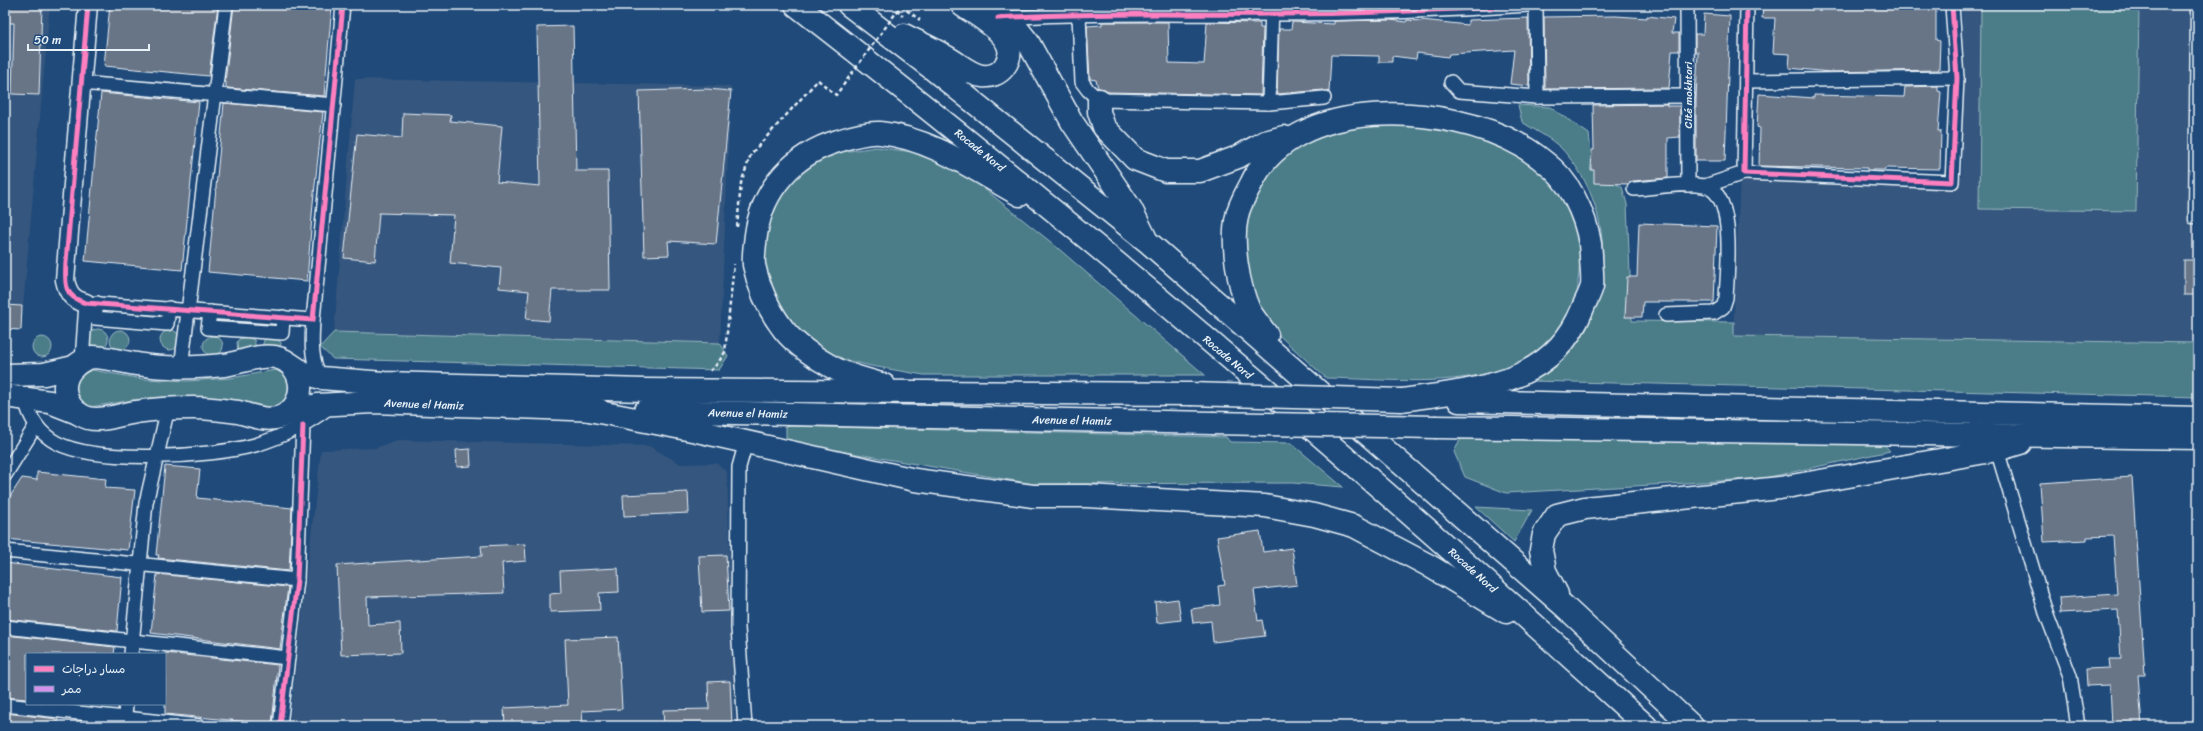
<svg xmlns="http://www.w3.org/2000/svg" width="2203" height="731" font-family="Sriracha,'Playpen Sans Arabic',sans-serif">
<rect width="100%" height="100%" fill="#1f4a7a"/>
<filter id="ink" filterUnits="userSpaceOnUse"><feTurbulence type="fractalNoise" baseFrequency=".025" numOctaves="2"/><feDisplacementMap in="SourceGraphic" scale="8" xChannelSelector="R" yChannelSelector="G"/><feConvolveMatrix kernelMatrix="1 2 1 2 8 2 1 2 1" color-interpolation-filters="sRGB"/></filter>
<g filter="url(#ink)">
<g fill="#35577e">
<path d="M5,5H50L21,330H5Z"/>
<path d="M1962,5H2198V343L1733,336L1740,176H1962Z"/>
<path d="M355,79L731,86L720,343L334,332Z"/>
<path d="M397,440L649,446L681,464L716,463L727,472L735,726H289L321,450L376,448Z"/>
</g>
<g fill="#4b7d89" stroke="#9ab7c0">
<path d="M1981,5H2139L2136,211L1979,209Z"/>
<path d="M1518,105L1550,107L1589,134C1593,166 1590,171 1622,187L1627,204L1632,321L1734,322V336L2198,343V397L1530,381C1552,366 1577,350 1588,325C1615,267 1605,193 1560,147C1549,137 1534,130 1522,122Z"/>
<path d="M1388,124C1415,127 1445,127 1471,136C1540,159 1589,204 1578,281C1578,287 1578,294 1576,299C1569,321 1547,349 1528,360C1523,363 1516,364 1511,366C1453,388 1387,379 1326,378L1272,329L1264,318L1243,264L1248,209L1274,162L1296,147L1345,127Z"/>
<path d="M876,147L919,153L972,179L1052,243L1205,375H924L871,366L829,356L798,334L766,283L763,245L767,221L781,190L804,167L836,153Z"/>
<circle cx="98" cy="339" r="10"/>
<circle cx="120" cy="340" r="10"/>
<circle cx="170" cy="340" r="10"/>
<path d="M334,332L720,343L728,356L719,370L333,359L320,347Z"/>
<circle cx="213" cy="346" r="10"/>
<circle cx="42" cy="347" r="10"/>
<path d="M247,337L254,340L256,348L238,353L237,342L239,339Z"/>
<path d="M276,337L281,343L280,351L261,349L265,338Z"/>
<path d="M92,370L143,379L187,381L231,378L275,370C291,376 290,387 285,401L273,408L221,398L178,396L134,400L90,407L81,403L75,390L76,381L83,373Z"/>
<path d="M786,426L1226,437L1230,442L1291,443L1343,487L1293,483L1034,484L786,442Z"/>
<path d="M1461,438L1882,442L1890,451L1765,478L1670,484L1506,493L1465,477L1454,452Z"/>
<path d="M1476,507L1532,510L1514,542Z"/>
</g>
<g fill="#677487" stroke="#e8f1f8">
<path d="M5,5H42L39,95L12,94L14,23H5Z"/>
<path d="M110,5H218L209,76L104,66Z"/>
<path d="M234,5H332L324,96L226,88V82H225Z"/>
<rect x="1101" y="5" width="67" height="1"/>
<path d="M1763,5H1936V40L1940,41L1939,70L1830,72L1789,68L1790,54L1773,53L1775,18H1762Z"/>
<path d="M1704,14L1730,16L1725,161H1696V99L1698,52H1695V34H1703Z"/>
<path d="M1616,16L1647,18V16L1674,19L1672,33H1679V51H1672L1669,88L1545,89L1544,17Z"/>
<path d="M1528,18L1529,86L1510,84L1514,50L1449,54L1448,57L1417,53L1416,59L1392,56V62H1379V56L1331,55L1329,92L1323,90L1277,94L1279,29H1291L1292,22L1334,24V21L1390,20L1406,22L1407,20L1422,21V20L1468,25V20Z"/>
<path d="M1102,22H1168L1169,63L1204,64L1207,22L1260,23V28H1263L1261,95L1108,92L1105,89L1098,88L1096,80L1090,79L1087,26L1102,25Z"/>
<path d="M573,26L576,171H608L610,290H552L549,321L526,319L529,291L499,288L501,268L450,263L454,215L379,213L375,261L344,258L357,134L402,138L403,113L451,115L450,121L502,126L497,182L540,186L537,27Z"/>
<path d="M1938,86V91L1941,92L1938,131H1941L1940,169L1885,168V170H1867V168L1759,166L1760,128L1757,127L1759,94L1814,98V95L1904,97L1905,87Z"/>
<path d="M707,89L731,91L716,244L668,241L669,255L644,256L639,91Z"/>
<path d="M101,93L199,102L182,270L85,261Z"/>
<path d="M224,103L323,112L313,203L307,281L208,272Z"/>
<path d="M1667,104V106H1680V137L1668,138V178L1633,181L1628,184L1594,183V170H1591L1592,150H1594L1593,105Z"/>
<path d="M1639,223L1717,226L1714,302H1643L1642,317H1625L1627,277H1637Z"/>
<rect x="2184" y="260" width="14" height="35"/>
<path d="M5,305L22,306L21,330L5,329Z"/>
<path d="M470,449L471,466L457,467L456,450Z"/>
<path d="M165,466L200,469L197,498L292,508L289,571L158,558L159,555H156Z"/>
<path d="M37,472L106,479L105,488L135,490L128,550L5,539V504L22,478L37,480Z"/>
<path d="M2132,477L2145,675H2138L2142,726H2112L2110,685L2087,686L2086,669L2110,668L2109,659H2121L2118,610L2060,613L2059,598L2117,594L2113,536L2087,537V540L2044,542L2040,483Z"/>
<path d="M688,492L689,513L624,516L623,495Z"/>
<path d="M1260,531L1263,552L1292,548L1297,585L1254,590L1258,621L1262,620L1265,636L1213,642L1211,621L1193,623L1191,609L1220,605L1218,586L1225,585L1217,537Z"/>
<path d="M525,544L526,561L502,563L504,593L367,597L368,625L400,623L401,653L341,655L337,565L482,556L481,546Z"/>
<path d="M726,555L729,611L702,612L699,556Z"/>
<path d="M5,563L122,577L117,631L5,619Z"/>
<path d="M618,568L619,592L599,593L600,610L550,612V594L561,593L560,571Z"/>
<path d="M157,574L288,587L280,649L151,633Z"/>
<path d="M1178,599L1181,620L1157,623L1155,602Z"/>
<path d="M5,635L115,647L114,654H27V699L5,697Z"/>
<path d="M618,637L622,709L582,711L583,726H505L504,708L568,705L565,639Z"/>
<path d="M165,653L278,665L272,724L165,714Z"/>
<path d="M730,681L732,726H664L663,710L709,709L708,682Z"/>
<path d="M5,713L58,719V726H5Z"/>
</g>
<g fill="none" stroke-linecap="round" stroke-linejoin="round">
<defs>
<path id="lane" d="M2194,5L2192,220H2198"/>
<g id="street">
<path d="M1536,5L1537,97L1688,96"/>
<path d="M1687,5L1688,185"/>
<path d="M1747,5L1744,173L1952,182L1957,78L1952,5"/>
<path d="M1079,16L1082,82L1088,90L1099,100L1269,103L1324,98"/>
<path d="M1001,18C1091,12 1181,15 1272,14C1358,14 1443,11 1528,5"/>
<path d="M1746,81L1957,78"/>
<path d="M1451,82L1459,91L1537,97"/>
<path d="M81,83L334,105"/>
<path d="M1269,103L1272,5"/>
<path d="M1705,186L1744,173"/>
<path d="M1634,189C1656,188 1681,182 1704,186C1737,192 1727,274 1726,298L1723,307L1714,313L1666,315"/>
<path d="M97,303L95,318L167,324L169,308"/>
<path d="M210,312L208,328L282,333L283,317"/>
<path d="M313,320C312,341 310,358 321,378"/>
<path d="M82,361L86,303L313,320L343,5"/>
<path d="M181,368L226,5"/>
<path d="M25,398C29,418 40,434 57,443C98,464 211,457 255,445C282,437 309,423 331,406"/>
<path d="M1997,450L2046,613L2070,676L2078,726"/>
<path d="M5,475L36,425"/>
<path d="M5,551L297,580"/>
<path d="M5,627L288,658"/>
<path d="M131,654L146,503L168,408"/>
<path d="M5,705L199,726"/>
<path d="M124,726L126,704"/>
<path d="M280,726L297,580L303,425"/>
<path d="M745,726L738,628L739,467L746,442"/>
</g>
<path id="secondary" d="M86,303C73,300 68,294 65,280L88,5"/>
<g id="highway">
<path d="M796,5C1090,233 1372,475 1646,726"/>
<path d="M849,5L930,67L1149,243L1565,607L1692,726"/>
<path d="M983,5L998,18L1016,27L1028,42L1072,122L1131,209L1145,237"/>
<path d="M904,35C918,42 932,48 945,56C957,62 969,74 982,76C990,77 999,74 1004,67C1025,40 980,18 962,5"/>
<path d="M1099,100V112L1104,127L1135,159L1166,171H1200L1238,157L1265,142L1284,137"/>
<path d="M1267,335C1261,327 1254,318 1249,310C1238,285 1231,242 1237,216C1239,205 1246,194 1251,184C1293,93 1448,103 1522,146C1532,152 1544,161 1553,169C1575,189 1590,227 1591,255C1591,265 1593,276 1592,286C1590,294 1585,302 1582,310C1551,387 1473,389 1402,400"/>
<path d="M92,357C107,357 122,362 137,364C166,369 195,368 224,365C240,363 259,354 275,357C306,363 309,406 280,417C266,422 251,415 238,412C223,410 208,408 193,408C174,408 155,409 136,412C121,414 103,422 88,418C74,414 64,400 65,386C66,371 78,361 92,357Z"/>
<path d="M290,364L302,372L321,378L384,383L645,390L1190,394"/>
<path d="M5,375L44,374L74,367"/>
<path d="M884,385C867,379 847,376 832,367C817,359 795,344 784,330C770,312 759,288 754,265C753,255 755,244 756,235C762,189 794,154 838,141C850,137 867,132 880,133C931,138 976,171 1020,195"/>
<path d="M5,396L50,402L78,413"/>
<path d="M1459,401L2198,418"/>
<path d="M584,409L697,431L915,480L1033,496H1087L1265,506L1314,515L1354,526L1428,565L1506,612"/>
<path d="M645,411L1212,423"/>
<path d="M286,414L317,405L373,402L599,410"/>
<path d="M1437,427L2198,438"/>
<path d="M1557,594L1545,571L1541,550L1544,534L1557,515L1585,508L1780,488L1997,450L2020,443"/>
</g>
</defs>
<use href="#lane" stroke="#e8f1f8" stroke-width="9"/>
<use href="#street" stroke="#e8f1f8" stroke-width="16"/>
<use href="#secondary" stroke="#e8f1f8" stroke-width="21"/>
<use href="#highway" stroke="#e8f1f8" stroke-width="25"/>
<g stroke="#e8f1f8" stroke-width="2.5" stroke-dasharray="4 3" stroke-linecap="butt">
<path d="M891,5L903,16"/>
<path d="M901,6L920,20"/>
<path d="M737,227L741,183L751,154L818,80"/>
<path d="M710,371L718,363L725,352L734,264"/>
</g>
<use href="#lane" stroke="#1f4a7a" stroke-width="6"/>
<use href="#street" stroke="#1f4a7a" stroke-width="13"/>
<use href="#secondary" stroke="#1f4a7a" stroke-width="18"/>
<use href="#highway" stroke="#1f4a7a" stroke-width="22"/>
<defs>
<g id="highway-bridge">
<path d="M1190,394L1402,400"/>
<path d="M1212,423L1437,427"/>
</g>
</defs>
<use href="#highway-bridge" stroke="#e8f1f8" stroke-width="25" stroke-linecap="butt"/>
<path stroke="#e8f1f8" stroke-width="2.5" stroke-dasharray="4 3" stroke-linecap="butt" d="M818,80L836,95L901,6"/>
<use href="#highway-bridge" stroke="#1f4a7a" stroke-width="22"/>
<path stroke="#d193ec" stroke-width="4" stroke-dasharray="8 4" stroke-linecap="butt" d="M1122,724V726"/>
<defs>
<g id="cycleway">
<path d="M88,5L66,262C65,283 63,297 86,303L313,320L343,5"/>
<path d="M1747,5L1744,173L1952,182L1957,78L1952,5"/>
<path d="M998,18C1089,12 1182,15 1274,14C1359,14 1443,10 1528,5"/>
<path d="M280,726L297,580L303,425"/>
</g>
</defs>
<use href="#cycleway" stroke="#1f4a7a" stroke-width="8"/>
<use href="#cycleway" stroke="#ff80c0" stroke-width="5"/>
</g>
</g>
<g text-anchor="middle" stroke-width="4" stroke-linejoin="round" paint-order="stroke">
<g font-size="11" fill="#e8f1f8" stroke="#1f4a7a">
<text transform="translate(1688 95) rotate(-90)" y="4">Cité mokhtari</text>
<text transform="translate(980 150) rotate(39)" y="4">Rocade Nord</text>
<text transform="translate(1228 357) rotate(40)" y="4">Rocade Nord</text>
<text transform="translate(424 404) rotate(2)" y="4">Avenue el Hamiz</text>
<text transform="translate(748 413) rotate(1)" y="4">Avenue el Hamiz</text>
<text transform="translate(1072 420) rotate(1)" y="4">Avenue el Hamiz</text>
<text transform="translate(1473 570) rotate(42)" y="4">Rocade Nord</text>
</g>
</g>
<rect width="2203" height="731" fill="none" stroke="#1f4a7a" stroke-width="20"/>
<rect x="10" y="10" width="2183" height="711" fill="none" stroke="#e8f1f8" stroke-width="1.5" filter="url(#ink)"/>
<rect x="26" y="653" width="140" height="52" fill="#1f4a7a" stroke="#6f8dac"/>
<rect x="34" y="666" width="20" height="6" fill="#ff80c0" stroke="#6f8dac"/>
<text x="62" y="673" font-size="12" fill="#e8f1f8">مسار دراجات</text>
<rect x="34" y="686" width="20" height="6" fill="#d193ec" stroke="#6f8dac"/>
<text x="62" y="693" font-size="12" fill="#e8f1f8">ممر</text>
<path d="M28 44v6h121v-6" fill="none" stroke="#e8f1f8" stroke-width="2"/>
<text x="34" y="44" font-size="12" fill="#e8f1f8" stroke="#1f4a7a" stroke-width="3" paint-order="stroke">50 m</text>
</svg>
